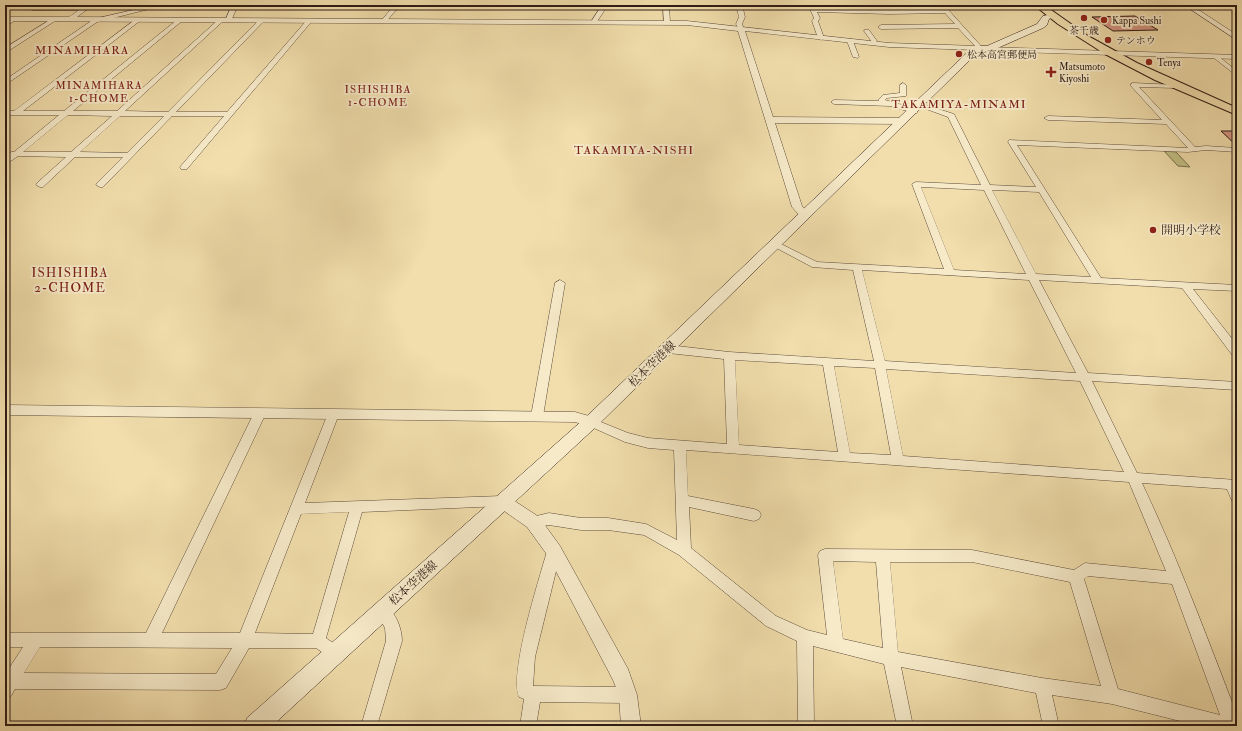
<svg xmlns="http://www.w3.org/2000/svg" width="1242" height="731" font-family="'IM FELL Double Pica','Noto Serif JP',serif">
<rect width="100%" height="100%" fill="#f1deac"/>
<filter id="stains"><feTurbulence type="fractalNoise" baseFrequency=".005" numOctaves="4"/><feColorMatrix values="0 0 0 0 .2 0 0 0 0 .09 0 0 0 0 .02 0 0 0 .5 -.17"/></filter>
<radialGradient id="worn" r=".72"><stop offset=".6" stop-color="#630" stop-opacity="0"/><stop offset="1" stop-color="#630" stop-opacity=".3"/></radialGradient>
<path fill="#c2bf84" stroke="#786e4c" d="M1164,151L1176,152L1190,167L1178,166Z"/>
<g fill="#d49481" stroke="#2e1c15">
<path d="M1135,16L1158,30L1113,31L1092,17Z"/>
<path d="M1221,131H1237V146Z"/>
</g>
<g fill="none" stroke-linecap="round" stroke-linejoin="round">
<defs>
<g id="minor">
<path d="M32,5H38L37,6H85L88,8L85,10H32L29,8Z"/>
<path d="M155,5H165L97,22L5,85V80L94,19Z"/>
<path d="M232,5H238L231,21L226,22L225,21Z"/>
<path d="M397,5H404L395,11L386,22H382L381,21L391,9Z"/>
<path d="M602,5H608L596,23H592L591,22Z"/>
<path d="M663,5H669L670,23L667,25L664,23Z"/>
<path d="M736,5H814L815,8L889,10L942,9L938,5H944L981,46L979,49H975V46L958,28L881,29L878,27L881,25L955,24L945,13L889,14L817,12L820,18L818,21L824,38L821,40L818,38L812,21L814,18L810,9H743L745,17L742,24L744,29L741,31L739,30L736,24L739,17Z"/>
<path d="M1184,5H1191L1237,35V40Z"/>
<path d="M12,18L17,19L5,27V22Z"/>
<path d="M53,18L58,19L5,53V48Z"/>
<path d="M136,19L141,20L23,111H64L178,19H182V21L73,111H117L218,20H222V22L125,111L168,112L259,20H263V22L176,112H227L307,20L312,21L187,169H181L180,167L224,116H172L103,187H100L96,185L97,183L123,157H75L43,187H40L36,185L37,183L66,157L18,156L5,165V159L11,152H14L59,115H5V111H14ZM68,115L112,116L71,152H23ZM120,116H164L127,153L80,152Z"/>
<path d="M865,30H869L877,41L876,42H872L864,31Z"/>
<path d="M850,39L853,41L859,57L858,58L853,57L847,41Z"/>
<path d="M1214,56H1218L1237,71V76L1214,58Z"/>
<path d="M903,83L906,85V96L887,98L885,100L917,109V113H914L890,106L834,104L831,102L834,100L879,101L878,100L883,95L900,93V85Z"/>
<path d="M1133,83L1178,85V87L1176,88L1139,87L1195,147L1206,146L1237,148V152L1206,150L1188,152L1017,145L1101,278L1237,285V291L1193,289L1237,345V357L1233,356L1182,288L1039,280L1088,373L1237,382V390L1092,381L1137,473L1237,480V502L1232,501L1227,489L1142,483C1178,559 1207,637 1237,715V726H1200L1112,704L1052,695L1059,726H1043L1036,693L901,667L913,726H897L884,664L813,646L814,726H798L797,641L766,626L679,555L644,535L608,530H581L549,525L533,528L528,526L526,522L528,518L549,513L581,518H608L646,524L677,540L674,450L648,448L625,442L587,425L585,422L587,419L591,418L628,433L648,438L727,444L724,359L668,353L664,352L663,349L664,346L668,345L729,352L874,361L853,270L812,267L769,244L771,242H777L817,262L944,269L912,184L916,182L981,185L948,117L918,106V104H922L954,114L990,185L1036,187L1008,142L1009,140L1188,148L1166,124L1048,120L1044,118L1048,116L1162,120L1131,86V84ZM921,187L984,190L1026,274L954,270ZM992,190L1039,192L1091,277L1036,274ZM862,270L1029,280L1076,373L885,361ZM735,360L823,365L838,452L739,445ZM834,366L875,368L891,455L850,453ZM886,369L1080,381L1124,472L903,456ZM686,450L1129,482L1166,571L1085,563L1074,570L972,550L825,549L820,551L818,555L827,635L807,630L776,616L691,548L689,507L754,521L759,519L761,515L759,511L754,509L688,496ZM833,561L876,562L883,648L843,639ZM890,562H972L1070,582L1101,686L1042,678L898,652ZM1088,576L1172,584L1220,715L1118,689L1084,579Z"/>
<path d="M560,280L565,283L543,416L541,419L537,420L533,419L531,416L555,283Z"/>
<path d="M260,409L264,410L266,413L162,633H240L329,411L333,410L337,411L339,414L305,503L502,496L507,497L509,501L507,505L502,506L362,512L326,638L340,648L343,653L340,658L335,661L316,648H249L226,688L220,690L15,689L11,696L5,698V673H6L23,647H5V633H146L254,413L256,410ZM349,512L313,634L255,633L301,514ZM40,647L232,648L216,674L24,673Z"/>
<path d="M554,545L559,547L561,551L535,657L533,686L628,687L634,689L636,695L634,701L628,703L540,702L536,726H520L524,699L519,697C509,672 539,580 547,551L549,547Z"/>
<path d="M382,604C395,609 402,628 402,641L377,726H361L386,641L385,628L375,611L377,606Z"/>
</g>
<g id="tertiary">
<path d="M86,5H93L77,17L687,21L889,43L977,46L981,48L977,50L889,47L745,31L773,117L902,118L906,121L902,124L775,123L802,206L810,215L805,218L801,217L792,207L738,31L687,25L5,21V17H69Z"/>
<path d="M985,47L1237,55V59L988,51L984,49Z"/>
<path d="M5,405L575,412L596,418L598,422L596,426L591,427L575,422L5,415Z"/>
<path d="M502,495L507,496L539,517L560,546L628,669L637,695L641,726H621L619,695L613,680L548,556L527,527L497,506L494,501L497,496Z"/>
</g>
<path id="secondary" d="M1052,14L1056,16L1049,19L1047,25L1043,28L991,51H979L597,426L272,726H244L247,718L585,418L974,46H987L1037,24L1043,16Z"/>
<path id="trunk" d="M1034,5H1044L1088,36L1137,63L1237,108V115L1155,80L1105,54L1058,24Z"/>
</defs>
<use href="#minor" stroke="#5f4c3b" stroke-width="1"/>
<use href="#tertiary" stroke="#5f4c3b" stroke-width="1"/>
<use href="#secondary" stroke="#2e1c15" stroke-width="1"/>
<use href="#trunk" stroke="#2e1c15" stroke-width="2"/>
<use href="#minor" fill="#f6eac9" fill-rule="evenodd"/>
<use href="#tertiary" fill="#f6eac9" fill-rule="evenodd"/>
<use href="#secondary" fill="#f6eac9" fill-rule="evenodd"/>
<use href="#trunk" fill="#f1deac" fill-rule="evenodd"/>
</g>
<g fill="#8f2418" stroke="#f6eac9" stroke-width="1.5">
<circle cx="1084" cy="18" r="4"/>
<circle cx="1104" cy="20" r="4"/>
<circle cx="1108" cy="40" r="4"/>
<circle cx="959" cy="54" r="4"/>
<circle cx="1149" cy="62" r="4"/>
<path d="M1049 66h4v4h4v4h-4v4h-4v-4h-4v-4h4z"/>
<circle cx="1153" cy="230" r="4"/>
</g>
<g text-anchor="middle" stroke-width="3.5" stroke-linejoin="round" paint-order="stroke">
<g font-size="10" fill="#2e1c15" stroke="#f6eac9" text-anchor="start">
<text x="1112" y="24">Kappa Sushi</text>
<text x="1084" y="34" text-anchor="middle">茶千歳</text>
<text x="1116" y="44">テンホウ</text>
<text x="967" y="58">松本高宮郵便局</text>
<text x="1157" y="66">Tenya</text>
<text x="1059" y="70">Matsumoto<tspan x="1059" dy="12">Kiyoshi</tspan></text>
</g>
<g font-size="11" letter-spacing="1" fill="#7a1f14" stroke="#f6eac9">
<text x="99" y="89">MINAMIHARA<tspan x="99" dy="13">1-CHOME</tspan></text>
<text x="378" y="93">ISHISHIBA<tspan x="378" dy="13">1-CHOME</tspan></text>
</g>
<g font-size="12" letter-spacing="1" fill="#7a1f14" stroke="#f6eac9">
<text x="82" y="54">MINAMIHARA</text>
<text x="959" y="108">TAKAMIYA-MINAMI</text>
<text x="634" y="154">TAKAMIYA-NISHI</text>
</g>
<g font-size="12" fill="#2e1c15" stroke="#f6eac9" text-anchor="start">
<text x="1161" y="234">開明小学校</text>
</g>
<g font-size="12" fill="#2e1c15" stroke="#f6eac9">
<text transform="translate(652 364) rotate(-44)" y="4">松本空港線</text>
<text transform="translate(413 583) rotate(-42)" y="4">松本空港線</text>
</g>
<g font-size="13" letter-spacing="1" fill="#7a1f14" stroke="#f6eac9">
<text x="70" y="277">ISHISHIBA<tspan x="70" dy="15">2-CHOME</tspan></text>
</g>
</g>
<rect width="1242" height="731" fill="none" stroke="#f1deac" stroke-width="20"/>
<rect x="6" y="6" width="1230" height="719" fill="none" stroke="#2e1c15" stroke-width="2"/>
<rect x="10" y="10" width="1222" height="711" fill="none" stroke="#2e1c15"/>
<rect width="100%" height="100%" filter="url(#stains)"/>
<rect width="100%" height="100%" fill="url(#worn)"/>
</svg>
